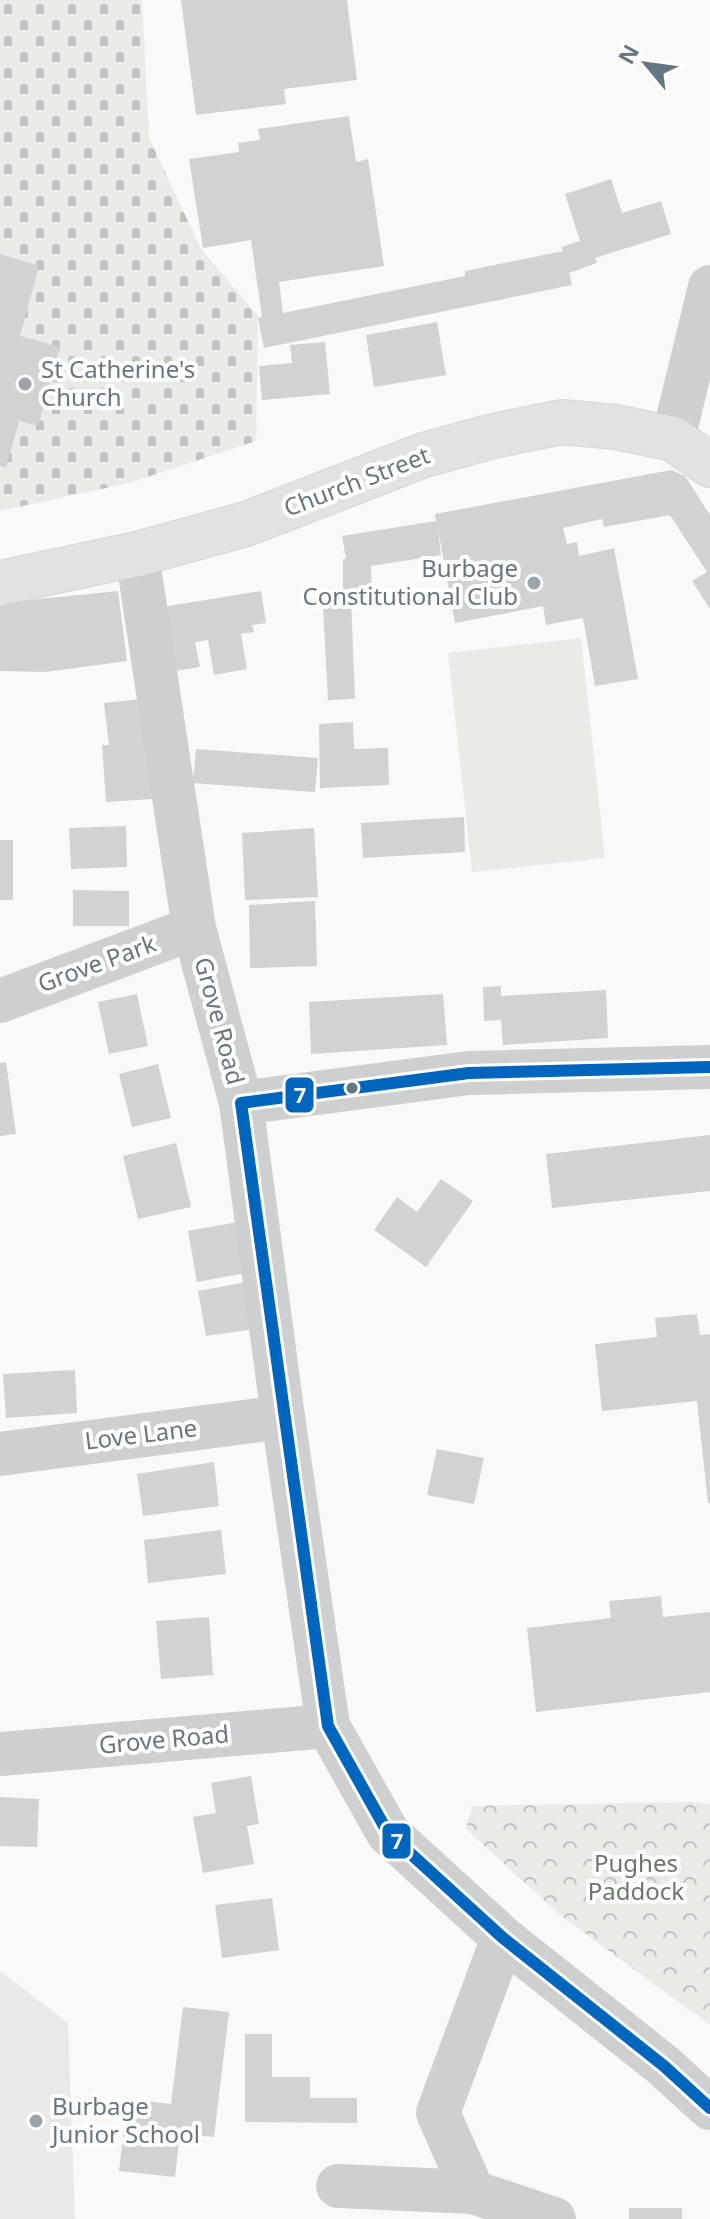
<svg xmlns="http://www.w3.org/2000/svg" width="710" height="2219" font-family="'Noto Sans',sans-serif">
<defs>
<pattern id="cemetery-stones" width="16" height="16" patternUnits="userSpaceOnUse" patternTransform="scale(2)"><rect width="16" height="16" fill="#e8ebe6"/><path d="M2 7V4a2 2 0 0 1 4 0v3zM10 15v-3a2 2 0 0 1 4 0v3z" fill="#c0c3c0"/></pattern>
<pattern id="park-crowns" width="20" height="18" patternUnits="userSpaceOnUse" patternTransform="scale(2)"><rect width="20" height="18" fill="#e8ebe6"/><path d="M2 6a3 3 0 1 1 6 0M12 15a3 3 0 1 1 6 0" fill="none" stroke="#c0c3c0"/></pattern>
</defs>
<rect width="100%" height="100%" fill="#f9f9f9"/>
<path fill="#e8e9e9" d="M0,1971L68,2023L75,2219H0Z"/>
<path fill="url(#cemetery-stones)" d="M0,0H142L149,138L201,249L258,316L256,441L129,483L0,511Z"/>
<path fill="url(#park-crowns)" d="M691,1802L710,1804V2025L560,1915L466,1829L472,1806Z"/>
<path fill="#e8ebe6" d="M581,638L605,858L472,872L448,653Z"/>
<g fill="#d0d2d3">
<path d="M181,0H347L357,80L284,89L286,104L196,115Z"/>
<path d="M349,116L356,162L368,159L384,266L279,282L283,313L465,276V271L563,251L561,247L580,241L565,194L611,179L622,213L661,201L671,234L595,258L597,263L569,273L572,285L264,348L258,318L262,317L251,240L203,248L189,159L239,152L238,143L260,140L258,129Z"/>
<path d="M0,254L39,266L20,336L60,347L38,426L19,421L6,468L0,466Z"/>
<path d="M437,322L446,375L374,387L366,335Z"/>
<path d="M325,342L330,394L262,400L259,366L292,363L290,345Z"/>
<path d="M671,470L685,476L710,515V609L692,581L707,572L670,515L604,527L602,519L563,528L567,544L577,542L579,556L614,548L638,679L595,686L583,618L546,625L543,606L455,623L438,529L441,555L371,566L372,597L351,598L355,699L328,700L322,589L343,588V559H346L342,536L436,521L435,514Z"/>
<path d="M118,591L127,661L45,672L0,671V603Z"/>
<path d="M261,591L266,623L252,625L254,632L241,634L247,669L214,675L208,640L195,642L200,667L168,672L157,608Z"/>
<path d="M141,699L152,799L106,802L102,745H109L104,703Z"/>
<path d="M353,722L354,749L388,748L389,785L320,788L319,724Z"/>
<path d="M196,749L318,758L315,792L193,783Z"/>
<path d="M464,817L465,852L363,858L361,823Z"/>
<path d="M126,826L127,867L71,869L69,828Z"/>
<path d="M314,828L318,897L245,900L242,833Z"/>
<rect x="0" y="840" width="13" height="60"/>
<path d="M73,890L129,891V926H73Z"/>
<path d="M315,901L317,966L250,968L249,905Z"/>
<path d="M501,986V996L606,990L608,1038L503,1045L501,1020L484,1021L483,987Z"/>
<path d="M137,994L148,1046L109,1054L98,1002Z"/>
<path d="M443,994L447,1045L311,1054L309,1002Z"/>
<path d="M6,1062L16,1134L0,1136V1063Z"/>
<path d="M158,1064L171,1118L132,1127L119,1074Z"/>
<path d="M710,1135V1191L552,1208L546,1154Z"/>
<path d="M176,1143L191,1207L138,1219L123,1156Z"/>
<path d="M441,1179L473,1201L426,1267L374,1230L397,1197L417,1212Z"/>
<path d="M238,1222L246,1273L197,1282L188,1231Z"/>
<path d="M247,1282L254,1329L206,1336L198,1291Z"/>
<path d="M697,1314L700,1335L710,1334V1503H708L697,1401L602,1411L595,1344L657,1337L655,1318Z"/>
<path d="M75,1370L77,1413L6,1418L3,1374Z"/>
<path d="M437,1449L484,1458L474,1504L427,1495Z"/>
<path d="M214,1462L219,1506L143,1516L137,1474Z"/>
<path d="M221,1530L226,1574L148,1583L144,1540Z"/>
<path d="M661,1596L663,1617L710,1612V1692L536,1712L527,1628L611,1618L609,1601Z"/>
<path d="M209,1617L213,1675L161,1679L156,1621Z"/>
<path d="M251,1776L259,1824L247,1826L254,1864L203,1873L193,1817L216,1813L211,1783Z"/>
<path d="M0,1797L39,1799L37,1847L0,1846Z"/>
<path d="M272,1898L279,1950L222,1958L215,1905Z"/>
<path d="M183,2007L229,2012L214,2137L180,2134L175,2177L119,2171L127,2099L171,2104Z"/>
<path d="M245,2034H272V2077H310V2098H357V2123L245,2122Z"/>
<rect x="629" y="2208" width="53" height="11"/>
</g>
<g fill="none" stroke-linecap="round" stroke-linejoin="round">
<defs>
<path id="secondary" d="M0,583L137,554L246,524L424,455L493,436L562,422L616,427L673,439L710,465"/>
</defs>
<use href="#secondary" stroke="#d5d6d7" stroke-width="46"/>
<g stroke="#cecfd0" stroke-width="44">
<path d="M673,439L710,287"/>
<path d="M137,554L194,928L241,1103L283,1417L328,1726L388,1833L503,1938L664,2066L710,2108"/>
<path d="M0,1001L194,928"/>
<path d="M241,1103L469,1073L710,1067"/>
<path d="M0,1454L283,1417"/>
<path d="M0,1754L328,1726"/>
<path d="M503,1938L438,2113L473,2192L554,2219"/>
<path d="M338,2186L473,2192"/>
</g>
<use href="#secondary" stroke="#e1e2e2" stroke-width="44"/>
<defs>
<path id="bus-1" d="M710,1067L469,1073L241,1103L328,1726L388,1833L503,1938L664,2066L710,2108"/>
</defs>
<use href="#bus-1" stroke="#fff" stroke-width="18"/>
<use href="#bus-1" stroke="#0065bd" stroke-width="12"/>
</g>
<g fill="#99a4ac" stroke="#fff" stroke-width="3">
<circle cx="25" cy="384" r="8"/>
<circle cx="534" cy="583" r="8"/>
<circle cx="36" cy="2121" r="8"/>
</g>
<circle fill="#657683" stroke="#fff" stroke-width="3" cx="352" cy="1088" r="7"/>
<g text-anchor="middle" stroke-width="8" stroke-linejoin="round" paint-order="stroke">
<g font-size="24" fill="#657683" stroke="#fff" text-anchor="start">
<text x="41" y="378">St Catherine's<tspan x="41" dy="28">Church</tspan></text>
<text x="518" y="577" text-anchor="end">Burbage<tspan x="518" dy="28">Constitutional Club</tspan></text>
<text x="52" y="2115">Burbage<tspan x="52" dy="28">Junior School</tspan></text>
</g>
<g font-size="24" fill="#657683" stroke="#fff">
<text transform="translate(357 482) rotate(-21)" y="8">Church Street</text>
<text transform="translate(97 964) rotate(-20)" y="8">Grove Park</text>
<text transform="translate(219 1021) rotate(75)" y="8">Grove Road</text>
<text transform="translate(141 1435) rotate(-7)" y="8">Love Lane</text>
<text transform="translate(164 1740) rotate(-5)" y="8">Grove Road</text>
</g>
<g font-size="24" fill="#687a64" stroke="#fff">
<text x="636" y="1872">Pughes<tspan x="636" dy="28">Paddock</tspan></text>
</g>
</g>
<g stroke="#fff" stroke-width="3">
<rect x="284" y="1076" width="31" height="38" rx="8" fill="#0065bd"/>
<rect x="381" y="1822" width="31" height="38" rx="8" fill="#0065bd"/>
</g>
<g font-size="22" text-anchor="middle" font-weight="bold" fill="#fff">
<text x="300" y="1103">7</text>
<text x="397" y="1849">7</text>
</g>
<g transform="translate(646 64) rotate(299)" stroke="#ffffff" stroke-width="6" paint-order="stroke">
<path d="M0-6L14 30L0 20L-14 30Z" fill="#657683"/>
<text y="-12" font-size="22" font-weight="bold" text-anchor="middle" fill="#657683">N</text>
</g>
</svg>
